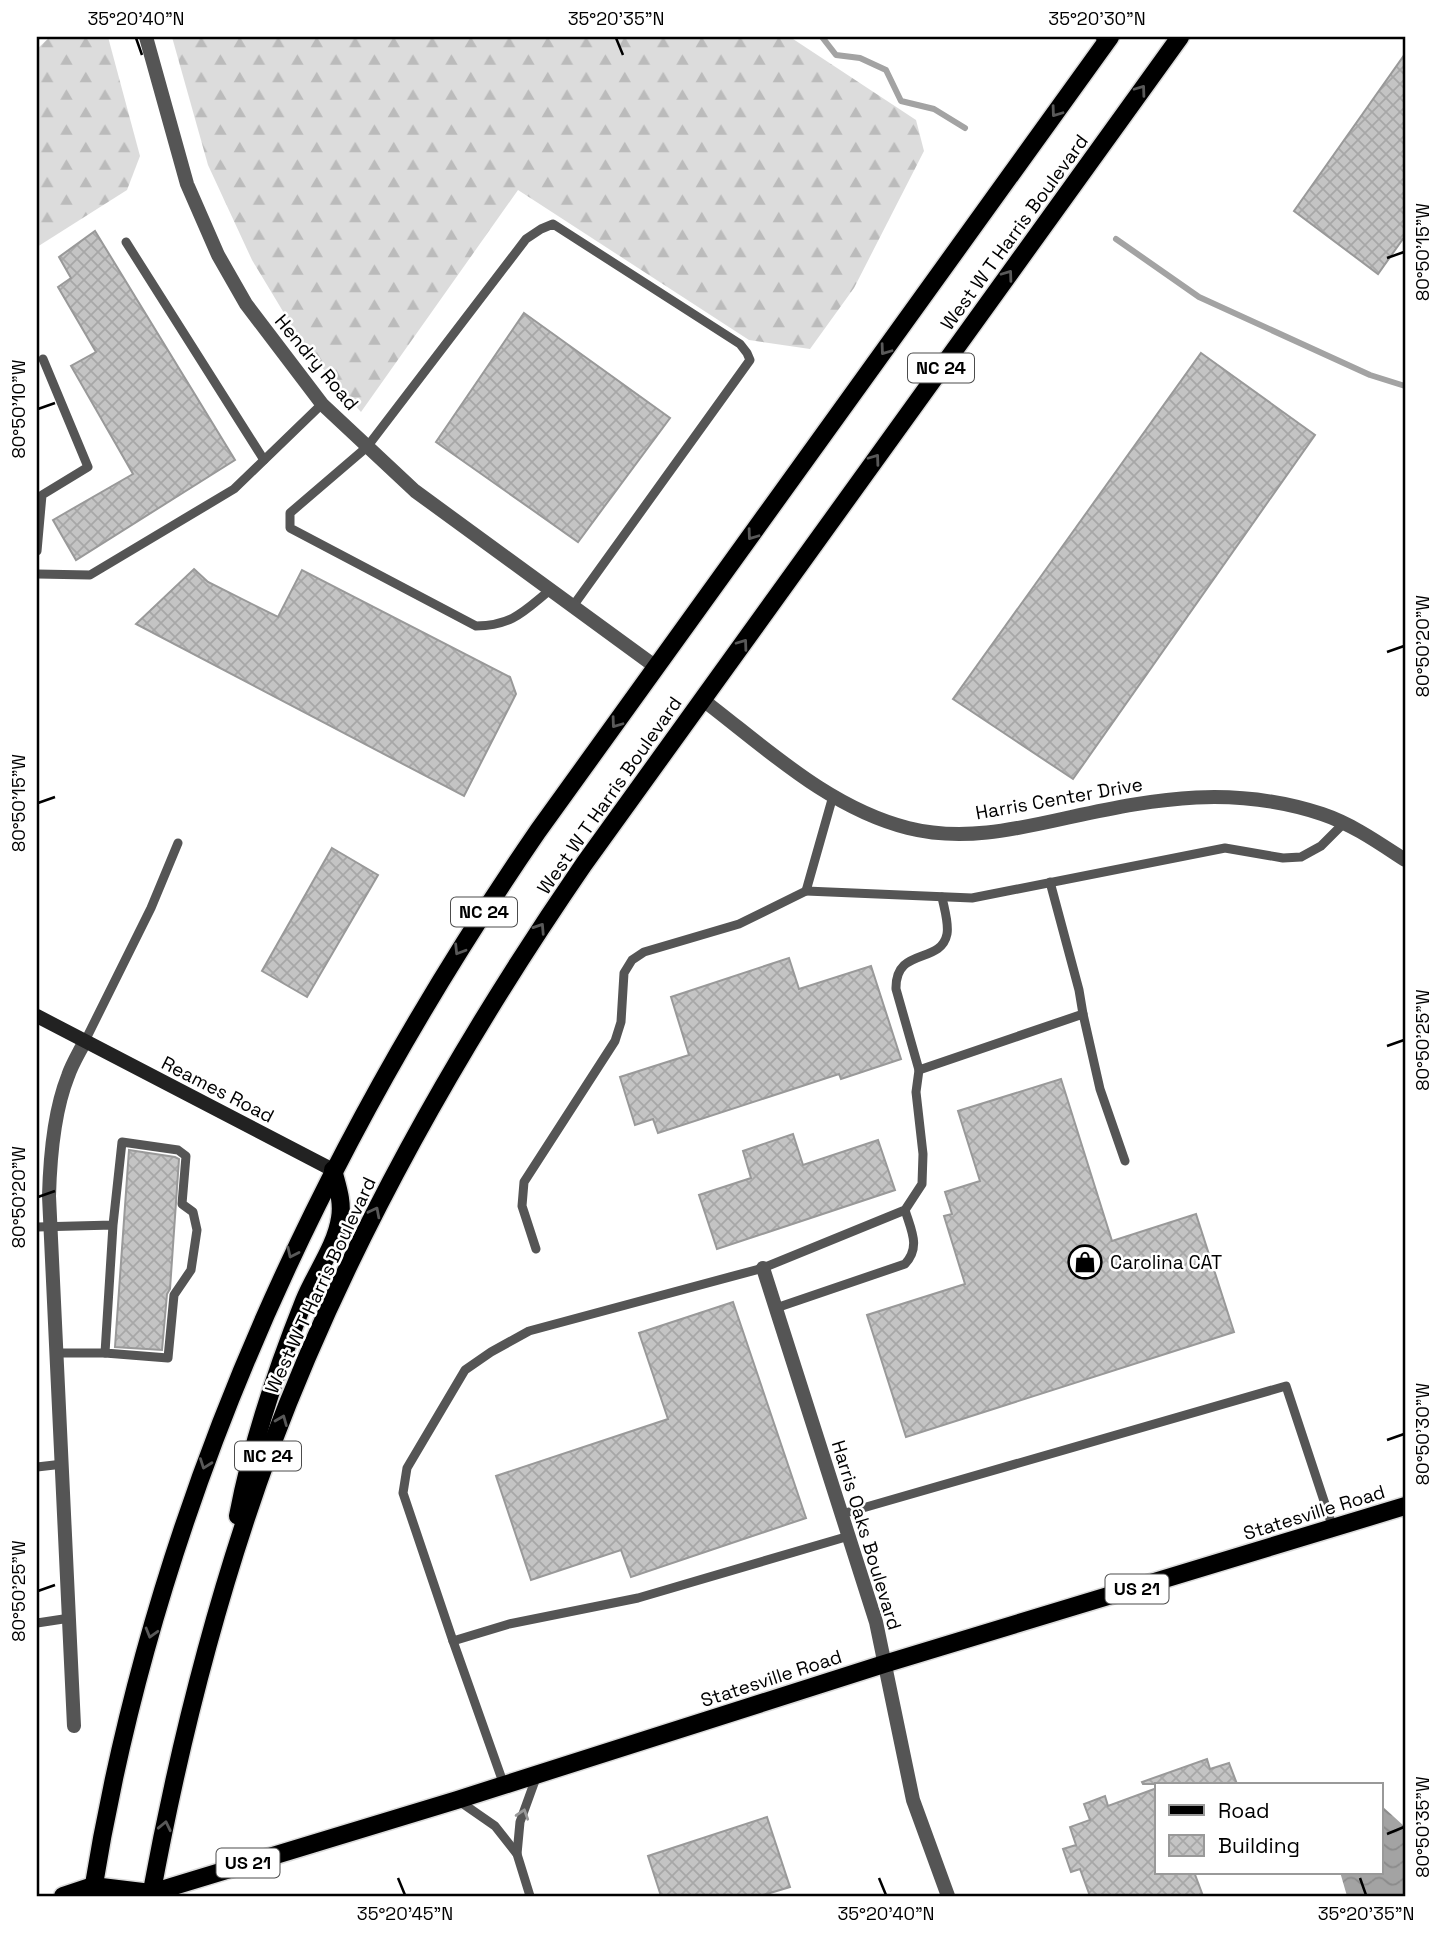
<svg xmlns="http://www.w3.org/2000/svg" width="1442" height="1933" font-family="'Space Grotesk',sans-serif">
<defs>
<pattern id="forest-firs" width="22" height="20" patternUnits="userSpaceOnUse" patternTransform="scale(1.75)"><rect width="22" height="20" fill="#dcdcdc"/><path d="M5 1l3.5 6h-7zM16 11l3.5 6h-7z" fill="#bbb"/></pattern>
<pattern id="water-waves" width="16" height="10" patternUnits="userSpaceOnUse" patternTransform="scale(1.75)"><rect width="16" height="10" fill="#a3a3a3"/><path d="M0 5q4-4 8 0t8 0" fill="none" stroke="#8b8b8b"/></pattern>
<pattern id="building-cross-hatch" width="8" height="8" patternUnits="userSpaceOnUse" patternTransform="scale(1.75)"><rect width="8" height="8" fill="#c4c4c4"/><path d="M0 0l8 8M0 8l8-8" fill="none" stroke="#a7a7a7"/></pattern>
</defs>
<rect width="100%" height="100%" fill="#fff"/>
<g fill="url(#forest-firs)">
<path d="M50,37H108L140,156L127,190L37,247V49Z"/>
<path d="M172,37H790L916,120L924,151L854,288L810,349L749,340L518,190L361,412L305,348L252,260L208,165Z"/>
</g>
<path fill="url(#water-waves)" d="M1381,1805L1405,1827V1896H1347L1340,1872H1381Z"/>
<g fill="none" stroke-linecap="round" stroke-linejoin="round">
<g stroke="#a3a3a3" stroke-width="6">
<path d="M822,37L836,55L860,58L886,70L901,101L934,109L965,128"/>
<path d="M1116,239L1199,297L1370,375L1405,386"/>
</g>
</g>
<g fill="url(#building-cross-hatch)" stroke="#999" stroke-width="2">
<path d="M1405,54V236L1378,274L1294,211Z"/>
<path d="M95,231L235,460L76,560L53,520L133,474L71,366L96,352L58,287L71,278L59,257Z"/>
<path d="M524,313L670,418L578,542L436,442Z"/>
<path d="M1201,353L1315,435L1073,779L953,699Z"/>
<path d="M194,569L208,582L278,617L302,570L510,677L516,694L464,796L136,624Z"/>
<path d="M332,848L378,875L307,997L262,971Z"/>
<path d="M789,958L799,989L871,966L901,1059L841,1079L839,1074L658,1133L653,1119L635,1125L620,1077L689,1055L671,997Z"/>
<path d="M1061,1079L1112,1241L1196,1214L1234,1332L906,1437L867,1315L965,1284L944,1216L952,1214L945,1192L980,1181L958,1111Z"/>
<path d="M793,1134L803,1165L878,1140L895,1190L717,1249L699,1195L751,1178L743,1151Z"/>
<path d="M129,1150L175,1157L179,1159L170,1289L167,1294L162,1350L115,1347Z"/>
<path d="M733,1302L806,1518L631,1577L621,1550L531,1580L496,1476L668,1419L639,1333Z"/>
<path d="M1207,1759L1210,1769L1229,1763L1237,1784H1143L1142,1782Z"/>
<path d="M1157,1788V1872H1194L1203,1896H1090L1080,1869L1071,1872L1063,1849L1076,1845L1070,1827L1090,1820L1084,1804L1105,1796L1108,1806Z"/>
<path d="M767,1817L790,1887L760,1896H661L648,1856Z"/>
</g>
<g fill="none" stroke-linecap="round" stroke-linejoin="round">
<defs>
<g id="primary">
<path d="M238,1516C252,1442 276,1371 304,1301C315,1274 336,1246 340,1218C343,1201 337,1186 333,1170"/>
<path d="M63,1896L93,1886L151,1893"/>
<path d="M92,1896C154,1508 317,1153 538,831L1110,37"/>
<path d="M146,1896L151,1893L457,1800L884,1664L1405,1506"/>
<path d="M151,1896C179,1744 217,1593 271,1447C349,1239 459,1046 584,864L1180,37"/>
</g>
</defs>
<use href="#primary" stroke="#dbdbdb" stroke-width="21"/>
<g stroke="#555" stroke-width="9">
<path d="M126,242L264,460"/>
<path d="M37,551L42,495L88,467L43,359"/>
<path d="M37,574L90,575L234,489L322,404"/>
<path d="M550,590C523,612 513,625 476,626L290,528V513L367,447L526,239L541,229L553,224L740,344L747,353L750,360L573,606"/>
<path d="M833,796L806,891L972,898L1225,848L1283,858L1301,857L1321,846L1343,824"/>
<path d="M1050,882L1079,990L1083,1014"/>
<path d="M85,1041L151,908L178,843"/>
<path d="M919,1070L896,989C895,946 941,965 947,934C949,923 944,908 942,897"/>
<path d="M37,1227L113,1225L122,1142L178,1150L186,1156L182,1204L193,1212L197,1230L191,1270L174,1295L168,1358L105,1353L113,1225"/>
<path d="M536,1249L522,1206L524,1182L615,1041L621,1022L624,973L632,960L644,952L739,924L806,891"/>
<path d="M776,1308L905,1264C921,1247 911,1230 905,1210"/>
<path d="M57,1353H105"/>
<path d="M37,1467L63,1464"/>
<path d="M842,1514L1286,1386L1333,1528"/>
<path d="M37,1623L70,1618"/>
<path d="M453,1641L403,1493L407,1468L465,1370L491,1352L529,1331L763,1268L905,1210L922,1184L923,1154L916,1092L919,1070L1083,1014L1100,1089L1125,1161"/>
<path d="M504,1785L453,1641L509,1624L638,1598L849,1536"/>
<path d="M459,1801L495,1826L517,1854L530,1896"/>
<path d="M517,1854L520,1822L537,1775"/>
</g>
<g stroke="#555" stroke-width="14">
<path d="M146,37L187,184L218,255L246,304L322,404L415,491L656,667"/>
<path d="M703,700C766,748 829,808 908,828C963,842 1017,829 1071,817C1159,798 1233,785 1322,814C1352,824 1379,843 1405,860"/>
<path d="M763,1268L876,1622L913,1800L948,1896"/>
<path d="M74,1726L49,1196C50,1159 54,1111 68,1076C72,1064 79,1053 85,1041"/>
</g>
<path stroke="#222" stroke-width="14" d="M37,1016L333,1170"/>
<use href="#primary" stroke="#000" stroke-width="18"/>
</g>
<defs><path id="oneway-chevron" d="M-2-3.5L2.5 0L-2 3.5" fill="none" stroke-width="1.6" stroke-linecap="round" stroke-linejoin="round" transform="scale(1.75)"/></defs>
<g stroke="#595959">
<use href="#oneway-chevron" transform="translate(1141 90) rotate(-54)"/>
<use href="#oneway-chevron" transform="translate(1056 112) rotate(126)"/>
<use href="#oneway-chevron" transform="translate(1008 275) rotate(-54)"/>
<use href="#oneway-chevron" transform="translate(885 350) rotate(126)"/>
<use href="#oneway-chevron" transform="translate(875 459) rotate(-54)"/>
<use href="#oneway-chevron" transform="translate(752 535) rotate(126)"/>
<use href="#oneway-chevron" transform="translate(743 644) rotate(-54)"/>
<use href="#oneway-chevron" transform="translate(616 723) rotate(126)"/>
<use href="#oneway-chevron" transform="translate(540 928) rotate(-57)"/>
<use href="#oneway-chevron" transform="translate(459 950) rotate(122)"/>
<use href="#oneway-chevron" transform="translate(375 1212) rotate(-63)"/>
<use href="#oneway-chevron" transform="translate(292 1253) rotate(115)"/>
<use href="#oneway-chevron" transform="translate(282 1420) rotate(-68)"/>
<use href="#oneway-chevron" transform="translate(205 1464) rotate(110)"/>
<use href="#oneway-chevron" transform="translate(151 1633) rotate(106)"/>
<use href="#oneway-chevron" transform="translate(165 1826) rotate(-78)"/>
</g>
<use stroke="#999" href="#oneway-chevron" transform="translate(523 1814) rotate(-72)"/>
<path fill="none" stroke="#000" stroke-width="2.5" d="M136,38L142,55M616,38L623,55M1097,38L1104,55M1387,258L1404,252M38,409L55,403M1387,652L1404,646M38,803L55,797M1387,1046L1404,1040M38,1197L55,1191M1387,1440L1404,1434M38,1591L55,1585M1387,1834L1404,1827M398,1878L405,1895M879,1878L886,1895M1360,1878L1366,1895"/>
<defs>
<symbol id="shop-ring" viewBox="-11 -11 22 22"><circle r="9.5" fill="#fff" stroke="#000" stroke-width="1.5"/><path d="M-5-2.5h2.3a2.7 3.5 0 0 1 5.4 0H5L5.5 6h-11ZM-1.5-2.5h3a1.5 2.3 0 0 0-3 0Z" fill="#000"/></symbol>
</defs>
<g fill-rule="evenodd">
<use href="#shop-ring" x="1066" y="1243" width="38" height="38"/>
</g>
<g text-anchor="middle" stroke-width="5" stroke-linejoin="round" paint-order="stroke">
<g fill="#fff" stroke="#4c4c4c" stroke-width="2">
<rect x="908" y="353.5" width="66" height="29" rx="5"/>
<rect x="451" y="897.5" width="66" height="29" rx="5"/>
<rect x="235" y="1441.5" width="66" height="29" rx="5"/>
<rect x="1105.5" y="1574.5" width="63" height="29" rx="5"/>
<rect x="216.5" y="1848.5" width="63" height="29" rx="5"/>
</g>
<g font-size="18" font-weight="bold" fill="#000">
<text x="941" y="374">NC 24</text>
<text x="484" y="918">NC 24</text>
<text x="268" y="1462">NC 24</text>
<text x="1137" y="1595">US 21</text>
<text x="248" y="1869">US 21</text>
</g>
<g font-size="19" fill="#000" stroke="#fff">
<text transform="translate(1014 232) rotate(-54)" y="7">West W T Harris Boulevard</text>
<text transform="translate(317 362) rotate(50)" y="7">Hendry Road</text>
<text transform="translate(609 795) rotate(-55)" y="7">West W T Harris Boulevard</text>
<text transform="translate(1059 798) rotate(-10)" y="7">Harris Center Drive</text>
<text transform="translate(218 1089) rotate(27)" y="7">Reames Road</text>
<text transform="translate(320 1285) rotate(-65)" y="7">West W T Harris Boulevard</text>
<text transform="translate(1314 1512) rotate(-17)" y="7">Statesville Road</text>
<text transform="translate(867 1535) rotate(73)" y="7">Harris Oaks Boulevard</text>
<text transform="translate(771 1678) rotate(-18)" y="7">Statesville Road</text>
</g>
<g font-size="19" fill="#000" stroke="#fff" text-anchor="start">
<text x="1110" y="1269">Carolina CAT</text>
</g>
</g>
<rect width="1442" height="1933" fill="none" stroke="#ffffff" stroke-width="77"/>
<rect x="1155" y="1783" width="228" height="91" fill="#ffffff" stroke="#999999" stroke-width="2"/>
<rect x="1169" y="1805" width="35" height="10" fill="#000000" stroke="#999999" stroke-width="2"/>
<text x="1218" y="1818" font-size="21" fill="#000000">Road</text>
<rect x="1169" y="1835" width="35" height="21" fill="url(#building-cross-hatch)" stroke="#999999" stroke-width="2"/>
<text x="1218" y="1853" font-size="21" fill="#000000">Building</text>
<rect x="38" y="38" width="1366" height="1857" fill="none" stroke="#000" stroke-width="2.5"/>
<g font-size="18" text-anchor="middle" fill="#000">
<text x="136" y="25">35°20'40"N</text>
<text x="616" y="25">35°20'35"N</text>
<text x="1097" y="25">35°20'30"N</text>
<text transform="translate(1423 252) rotate(-90)" y="6">80°50'15"W</text>
<text transform="translate(19 409) rotate(-90)" y="6">80°50'10"W</text>
<text transform="translate(1423 646) rotate(-90)" y="6">80°50'20"W</text>
<text transform="translate(19 803) rotate(-90)" y="6">80°50'15"W</text>
<text transform="translate(1423 1040) rotate(-90)" y="6">80°50'25"W</text>
<text transform="translate(19 1197) rotate(-90)" y="6">80°50'20"W</text>
<text transform="translate(1423 1434) rotate(-90)" y="6">80°50'30"W</text>
<text transform="translate(19 1591) rotate(-90)" y="6">80°50'25"W</text>
<text transform="translate(1423 1827) rotate(-90)" y="6">80°50'35"W</text>
<text x="405" y="1920">35°20'45"N</text>
<text x="886" y="1920">35°20'40"N</text>
<text x="1366" y="1920">35°20'35"N</text>
</g>
</svg>
